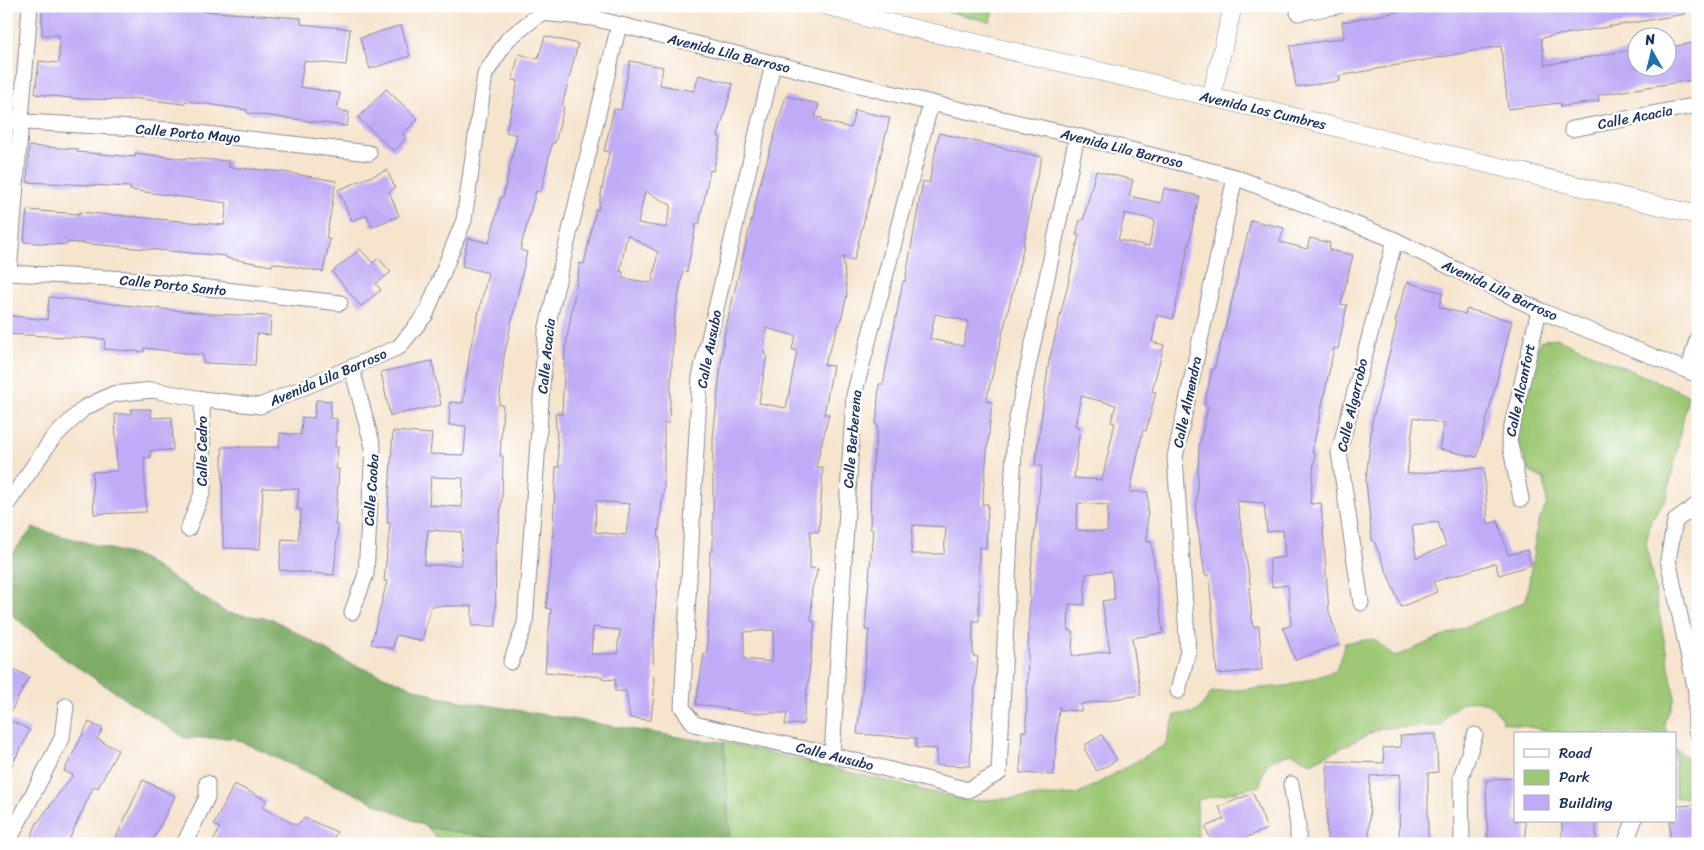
<svg xmlns="http://www.w3.org/2000/svg" width="1704" height="850" font-family="Sriracha,sans-serif">
<rect width="100%" height="100%" fill="#fff"/>
<filter id="ink" filterUnits="userSpaceOnUse"><feTurbulence type="fractalNoise" baseFrequency=".02" numOctaves="2"/><feDisplacementMap in="SourceGraphic" scale="10" xChannelSelector="R" yChannelSelector="G"/><feConvolveMatrix kernelMatrix="1 2 1 2 8 2 1 2 1" color-interpolation-filters="sRGB"/></filter>
<filter id="wash" filterUnits="userSpaceOnUse"><feTurbulence type="fractalNoise" baseFrequency=".0096" numOctaves="4" result="noise"/><feDisplacementMap in="SourceGraphic" scale="20" xChannelSelector="R" yChannelSelector="G"/><feGaussianBlur stdDeviation="1.12" result="paint"/><feColorMatrix in="noise" values="0 0 0 0 0 0 0 0 0 0 0 0 0 0 0 0 0 1.4 0 .05"/><feComposite in="paint" operator="in"/></filter>
<g filter="url(#wash)">
<rect width="100%" height="100%" fill="#f6e4cd"/>
<g fill="#9ec874" stroke="#5c7c69">
<path d="M926,6H994L990,22Z"/>
<path d="M1556,338L1688,395L1667,497L1651,520L1646,544L1675,698L1664,723L1667,734H1566L1503,722C1493,700 1472,693 1452,710C1447,713 1444,721 1441,726L1381,728L1311,763L1292,753C1269,759 1264,763 1260,786L1197,800L1198,844H730L724,742L969,801L1079,794L1165,745L1175,715L1197,712L1212,692L1287,686L1336,671L1345,643L1374,639L1394,657L1526,601L1538,523L1547,503L1544,479L1530,472L1517,439L1540,341Z"/>
<path d="M1675,748L1688,758H1698V797L1675,798Z"/>
<path d="M427,827L531,844H441Z"/>
</g>
<path fill="#7eac66" stroke="#4c6e62" d="M33,528L140,557L227,613L273,619L347,662L438,697L697,740L724,742L730,844H531L427,827L233,738H185L65,659L6,610V561Z"/>
<g id="blocks">
<g fill="#c0abf6" fill-rule="evenodd">
<path d="M42,6H114L180,13L182,6L203,9L202,11L301,18V24L350,29L346,65L304,61L300,87L340,93L337,110L349,112L347,126L247,113V110L185,101L184,104L131,98V100L80,99L35,94L39,61L59,63V35H42Z"/>
<path d="M1431,6H1684L1685,14L1541,38L1545,65L1636,49V68H1666V48L1692,43L1698,79L1598,95L1599,101L1561,107L1560,103L1508,109L1501,46L1339,76L1340,81L1296,87L1290,46L1344,38L1342,22Z"/>
<path d="M401,25L410,56L370,69L360,38Z"/>
<path d="M545,36L578,44L562,106L564,107L555,143H552L541,192L536,191L520,250L527,252L504,356L499,405H503L500,456H503L502,497L497,543H495L496,626H472V606H431L422,641L396,635L393,649L371,644L387,581H384L390,523H387L393,431L432,434L430,454L464,455L466,426L449,425L450,402L463,403L470,350L488,273L462,266L468,238L489,243L501,197H503L517,135L506,132L518,81L512,80L519,54L538,59ZM431,477L463,478L462,507L429,505ZM428,530L462,532L461,565H424Z"/>
<path d="M630,61L663,67L660,85L694,91L699,75L733,84L718,136L721,137L713,171L710,170L699,225L696,224L687,272L683,271L674,319L669,423H664V485L658,538L660,539L653,646L654,692L651,720L630,718L626,691H615V679L603,680V677L545,672L551,609L546,608L551,566L556,467H559L555,413L562,414L565,350L580,263L584,264L596,209L598,210L609,152L604,151L614,109L621,110ZM645,191L671,205L666,228L638,223ZM627,235L658,252L652,283L622,278L623,272L620,271ZM596,501L630,504L626,535L595,532ZM593,627L620,630L617,654H591Z"/>
<path d="M386,89L418,119L403,134L406,138L394,151L358,118Z"/>
<path d="M786,96L819,104L815,117L822,118V121L851,128L855,110L890,118L854,260L843,257L847,295L842,316L824,365L833,366L824,414H829L816,467H823L819,532L810,531V568L818,569L812,588L811,621H815L810,665L803,724L785,725L787,713H750L696,704L704,654H707L710,551H713V438L724,336L760,184ZM766,328L796,336L792,349L797,351L786,408L759,403L767,355L764,354ZM774,630L772,662L744,659V632Z"/>
<path d="M939,133L1042,157L1033,192L1023,249L986,401L992,402L982,504H988L986,548L979,547V621H973V656L978,657L973,705L970,766L936,765L937,749L916,748V738L857,734L869,630H865L873,529H870L871,478L878,425H876L879,384H883L903,281L905,282L923,181L929,183ZM935,314L968,321L963,346L930,339ZM913,525L946,527L944,554H911Z"/>
<path d="M29,146L78,149L77,152L135,157V153L185,159V158L229,161V167L283,172L336,181L326,239H330L323,272L273,263L272,266L226,258V256L67,242V245L24,242L27,210L79,214V212L224,225L227,203L130,190V187L27,182Z"/>
<path d="M387,170L395,188L389,191L399,216L372,227L367,215L352,221L338,190Z"/>
<path d="M1096,171L1133,180L1129,196L1161,203L1164,188L1199,196L1173,319L1157,315L1152,342L1164,345L1152,391L1156,392L1146,431L1143,430L1130,492H1148L1147,542L1151,541L1163,633L1132,638L1141,695L1081,704V711L1061,710L1059,706L1054,775L1020,773L1022,731H1026L1030,579L1042,466L1035,465L1037,450L1049,361L1068,284L1079,235H1076L1080,220H1083ZM1125,213L1155,220L1149,246L1118,240ZM1081,396L1116,405L1111,422L1115,423L1102,480L1074,478L1080,427L1075,426ZM1078,503L1108,505L1107,532L1076,530ZM1111,571L1115,599L1102,601L1110,651L1072,656L1073,631H1068L1069,604L1084,605L1086,574Z"/>
<path d="M1251,220L1284,228L1280,242L1307,249L1310,238L1330,243L1329,250L1353,255L1341,304L1347,305L1338,349L1334,348L1312,453H1315L1310,504L1321,503L1329,612L1340,644L1295,660L1283,628L1291,625L1288,585L1272,587L1269,559L1285,557L1283,530L1267,532L1264,503L1237,501L1251,589H1249L1253,627L1259,626L1262,670L1217,674L1209,575H1205L1196,518L1199,447L1208,406H1204L1212,369H1214L1230,309Z"/>
<path d="M360,249L373,263L378,258L391,272L376,284L381,290L361,306L332,272Z"/>
<path d="M1407,282L1443,293L1439,307L1465,314L1467,309L1512,321L1477,457L1439,449L1444,424L1414,417L1407,474L1484,468L1488,524L1498,521L1508,555L1527,550L1531,565L1499,575L1495,563L1433,582L1437,592L1401,607L1374,541H1372L1366,481L1372,422L1397,323L1395,322ZM1438,522L1446,546L1416,558L1412,525Z"/>
<path d="M49,297L210,314L271,316L270,335L257,334L255,365L203,363V355L144,348V352L104,349L105,339L6,334V315L47,320Z"/>
<path d="M432,361L441,405L390,416L381,372Z"/>
<path d="M316,400L331,401L330,418L337,419L335,447H338L336,469H339L335,525H338L334,575L279,570L282,539L298,540L301,510L297,509L299,489L263,488L260,549L223,548L222,447H279L280,433L301,435L302,417L314,418Z"/>
<path d="M131,409H151V418L172,417L173,450L150,451V458H144L146,512L94,514L92,472L117,471L115,414H131Z"/>
<path d="M6,665L29,677L7,719L30,730L6,777Z"/>
<path d="M89,722L103,729L97,739L118,750L98,788L94,786L67,844H28L37,823L73,775L64,771Z"/>
<path d="M1436,734L1438,772L1428,773V844H1399L1400,774L1370,776L1369,844H1327V761L1384,763L1383,748L1401,747L1400,736Z"/>
<path d="M1102,735L1117,760L1097,771L1085,750V745Z"/>
<path d="M1515,778V821H1525L1526,844H1488L1486,780Z"/>
<path d="M143,780L175,796L151,844H113Z"/>
<path d="M234,784L267,800L263,808L296,825L305,818L337,832L331,844H212L220,828L214,825Z"/>
<path d="M1253,793L1267,829L1230,844H1213L1205,827L1224,819L1219,807Z"/>
<path d="M1698,805V840L1670,841V821H1675V806Z"/>
<rect x="1562" y="821" width="34" height="23"/>
</g>
</g>
</g>
<g filter="url(#ink)">
<use href="#blocks" fill-opacity="0" stroke="#888a96" stroke-width="1"/>
<g fill="none" stroke-linecap="round" stroke-linejoin="round">
<defs>
<g id="minor">
<path d="M1298,13L1338,6"/>
<path d="M773,64L700,377L682,707L694,724L832,755L968,790L999,773L1015,428L1077,136"/>
<path d="M6,121L172,130L369,153"/>
<path d="M1572,129L1698,105"/>
<path d="M6,273L129,279L340,303"/>
<path d="M9,273L30,6"/>
<path d="M352,369L373,447L366,574L352,612"/>
<path d="M1688,371L1698,337"/>
<path d="M1521,499L1509,439L1539,310"/>
<path d="M6,506L52,439L84,408L113,394L153,390L202,399L260,406L399,347L426,314L464,220L485,74L508,39L541,13L593,18L931,103L1077,136L1235,177L1395,240L1539,310L1698,375"/>
<path d="M188,529L203,491L202,399"/>
<path d="M1361,603L1339,452L1395,240"/>
<path d="M511,662L525,624L546,331L619,25"/>
<path d="M1178,691L1188,651L1175,457L1235,177"/>
<path d="M1696,731V691L1668,560L1675,521L1698,504"/>
<path d="M832,755L854,395L931,103"/>
<path d="M1291,784L1298,825V844"/>
<path d="M7,844L62,738L66,706"/>
<path d="M184,844L207,797V783"/>
<path d="M1462,844L1461,777L1475,735"/>
<path d="M1625,844L1634,821"/>
</g>
<g id="tertiary">
<path d="M828,6L864,17L1211,97L1698,215"/>
<path d="M1211,97L1233,6"/>
</g>
</defs>
<use href="#minor" stroke="#888a96" stroke-width="17"/>
<use href="#tertiary" stroke="#888a96" stroke-width="19"/>
<use href="#minor" stroke="#fff" stroke-width="15"/>
<use href="#tertiary" stroke="#fff" stroke-width="18"/>
</g>
</g>
<g text-anchor="middle" stroke-width="4.5" stroke-linejoin="round" paint-order="stroke">
<g font-size="14" fill="#1b2f5e" stroke="#fff">
<text transform="translate(729 53) rotate(14)" y="5">Avenida Lila Barroso</text>
<text transform="translate(1263 110) rotate(13)" y="5">Avenida Las Cumbres</text>
<text transform="translate(1635 117) rotate(-11)" y="5">Calle Acacia</text>
<text transform="translate(188 133) rotate(5)" y="5">Calle Porto Mayo</text>
<text transform="translate(1122 148) rotate(14)" y="5">Avenida Lila Barroso</text>
<text transform="translate(173 285) rotate(6)" y="5">Calle Porto Santo</text>
<text transform="translate(1500 290) rotate(25)" y="5">Avenida Lila Barroso</text>
<text transform="translate(709 349) rotate(-79)" y="5">Calle Ausubo</text>
<text transform="translate(546 356) rotate(-84)" y="5">Calle Acacia</text>
<text transform="translate(328 377) rotate(-23)" y="5">Avenida Lila Barroso</text>
<text transform="translate(1520 390) rotate(-78)" y="5">Calle Alcanfort</text>
<text transform="translate(1187 402) rotate(-78)" y="5">Calle Almendra</text>
<text transform="translate(1352 405) rotate(-77)" y="5">Calle Algarrobo</text>
<text transform="translate(852 439) rotate(-85)" y="5">Calle Berberena</text>
<text transform="translate(202 451) rotate(-90)" y="5">Calle Cedro</text>
<text transform="translate(371 490) rotate(-86)" y="5">Calle Caoba</text>
<text transform="translate(835 756) rotate(14)" y="5">Calle Ausubo</text>
</g>
</g>
<rect width="1704" height="850" fill="none" stroke="#fff" stroke-width="25"/>
<rect x="1514" y="732" width="162" height="90" fill="#ffffff" stroke="#a4acbf"/>
<rect x="1524" y="749" width="25" height="8" fill="#ffffff" stroke="#a4acbf"/>
<text x="1559" y="758" font-size="15" fill="#1b2f5e">Road</text>
<rect x="1524" y="770" width="25" height="15" fill="#9ec874" stroke="#a4acbf"/>
<text x="1559" y="782" font-size="15" fill="#1b2f5e">Park</text>
<rect x="1524" y="795" width="25" height="15" fill="#c0abf6" stroke="#a4acbf"/>
<text x="1559" y="808" font-size="15" fill="#1b2f5e">Building</text>
<g transform="translate(1652 52) rotate(352)"><circle r="24" fill="#ffffff" stroke="#a4acbf"/>
<path d="M0-4L9 19L0 12L-9 19Z" fill="#1f6fb2"/>
<text y="-8" font-size="14" font-weight="bold" text-anchor="middle" fill="#1b2f5e">N</text>
</g>
</svg>
